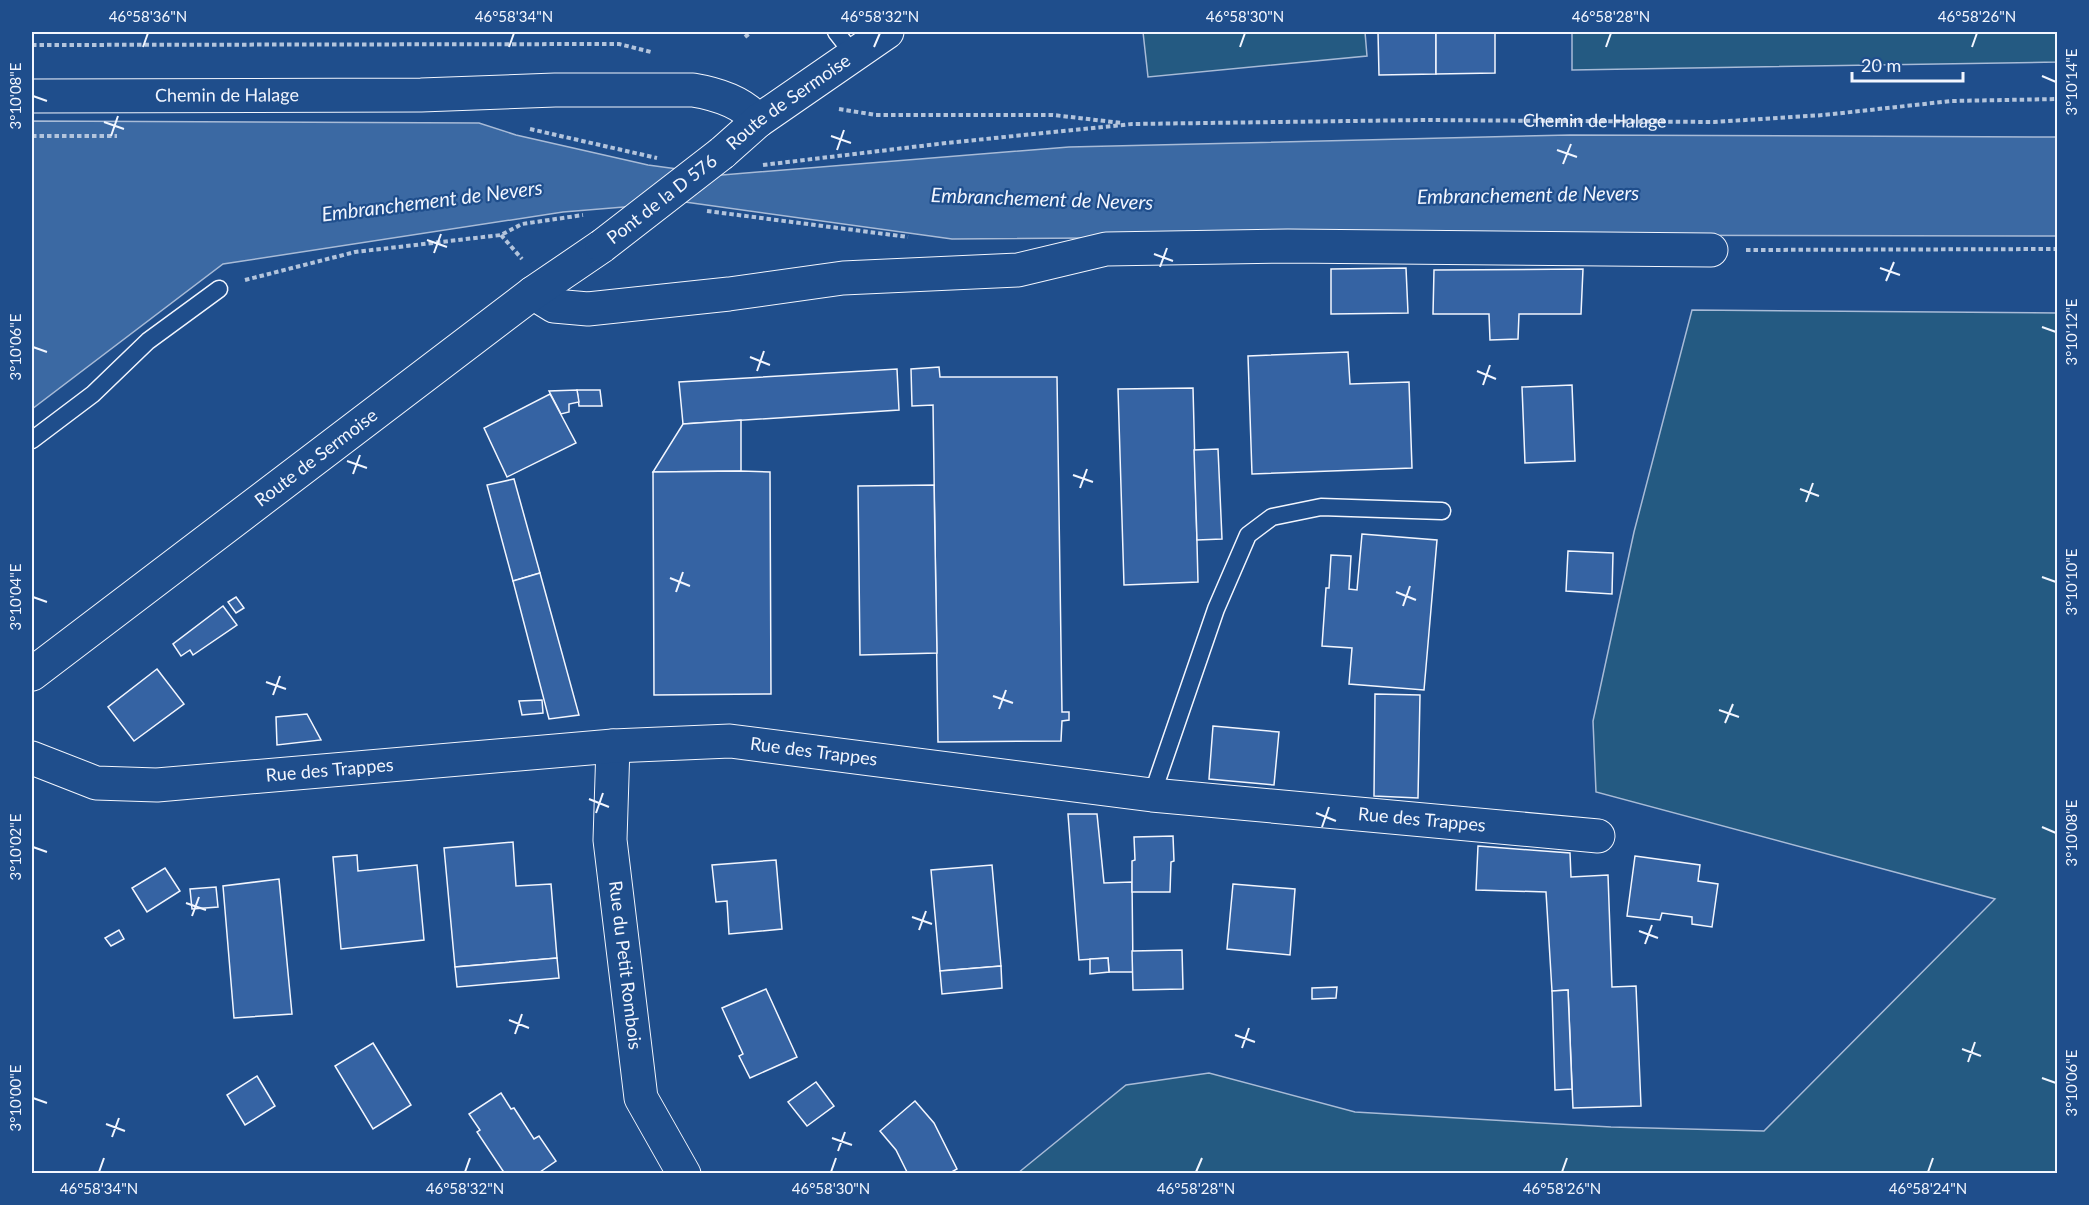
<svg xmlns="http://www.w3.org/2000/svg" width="2089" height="1205" font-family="Lato,sans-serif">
<rect width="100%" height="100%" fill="#1f4e8c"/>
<g fill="#245a82" stroke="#a8bbd7" stroke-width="1.5">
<path d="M1143,32H1365L1367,56L1148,77Z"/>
<path d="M1572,32H2057V62L1572,70Z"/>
<path d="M1692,310L2057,313V1173H1018L1126,1085L1209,1073L1355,1112L1611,1127L1764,1131L1995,899L1596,792L1593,721L1634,532Z"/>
</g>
<path fill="#3b69a3" stroke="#a8bbd7" stroke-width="1.5" d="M32,121L479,123L516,135L648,165L722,175L1069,147L1570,135L2057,137V236L1502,235L952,239L685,202L563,212L223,264L32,409Z"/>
<g fill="#3563a3" stroke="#f2f6ff" stroke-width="1.5">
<path d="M1378,32H1436V74L1379,75Z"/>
<path d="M1436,32H1495V73L1436,74Z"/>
<path d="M1406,268L1408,313L1331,314V269Z"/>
<path d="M1583,269L1581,314H1519L1518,339L1490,340L1489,314H1433L1434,270Z"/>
<path d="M1348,352L1350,384L1409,382L1412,468L1252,474L1248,356Z"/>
<path d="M939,367L940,377H1057L1062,712H1069V720L1062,721L1061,741L938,742L933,405L912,406L911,369Z"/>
<path d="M897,369L899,410L683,424L679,382Z"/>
<path d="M1572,385L1575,461L1525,463L1522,387Z"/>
<path d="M1193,388L1198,582L1124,585L1118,389Z"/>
<path d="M577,390H600L602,406H579Z"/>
<path d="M577,390L579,402L569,404V412L561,414L549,391Z"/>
<path d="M550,394L576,443L507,477L484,428Z"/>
<path d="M741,420V471L653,472L683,424Z"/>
<path d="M1218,449L1222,539L1197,540L1194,450Z"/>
<path d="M741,471L770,472L771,694L654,695L653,472Z"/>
<path d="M514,479L540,573L513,581L487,485Z"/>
<path d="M934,485L937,653L860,655L858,486Z"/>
<path d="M1362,534L1437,540L1424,690L1349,684L1352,648L1322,646L1326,588H1329L1331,555L1351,556L1349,589L1357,590Z"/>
<path d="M1568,551L1613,553L1612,594L1566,591Z"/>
<path d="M540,573L579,715L549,719L513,581Z"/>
<path d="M236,597L244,608L236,613L228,602Z"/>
<path d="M223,606L237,625L193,655L190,650L181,656L173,644Z"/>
<path d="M157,669L184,704L134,741L108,707Z"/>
<path d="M1375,694L1420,695L1418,798L1374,796Z"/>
<path d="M542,700L543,713L522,715L519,701Z"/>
<path d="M307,714L321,740L277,745L276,717Z"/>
<path d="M1213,726L1279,732L1274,785L1209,779Z"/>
<path d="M1068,814H1097L1104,883L1132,882L1133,972H1109L1108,958L1079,960Z"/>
<path d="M1173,836L1174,861L1171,862L1170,892H1132V861L1135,860L1134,837Z"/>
<path d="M513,842L516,886L551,884L557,958L455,967L444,848Z"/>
<path d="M1478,846L1570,853L1571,877L1608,875L1612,987L1636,986L1641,1106L1573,1108L1568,990L1552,991L1546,892L1476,890Z"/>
<path d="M357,855L358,871L417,865L424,940L341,949L333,857Z"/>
<path d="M1635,856L1700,865L1698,881L1718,884L1712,927L1692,924V917L1662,913L1660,920L1627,916Z"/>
<path d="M776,860L782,929L729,934L727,901L716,902L712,865Z"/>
<path d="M992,865L1001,966L940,971L931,870Z"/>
<path d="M165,868L180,891L147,912L132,888Z"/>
<path d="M279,879L292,1014L234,1018L223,886Z"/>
<path d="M1233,884L1295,889L1290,955L1227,949Z"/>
<path d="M216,887L218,907L192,909L190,889Z"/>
<path d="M119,930L124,939L111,946L105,938Z"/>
<path d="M1182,950L1183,989L1133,990L1132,951Z"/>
<path d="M557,958L559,978L457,987L455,967Z"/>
<path d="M1108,958L1109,972L1090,974V959Z"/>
<path d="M1001,966L1002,988L942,994L940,971Z"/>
<path d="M1337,987L1336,998L1312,999V988Z"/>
<path d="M766,989L797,1057L750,1078L739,1056L743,1054L722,1008Z"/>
<path d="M1568,990L1572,1089L1555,1090L1552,991Z"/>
<path d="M373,1043L411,1105L373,1129L335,1066Z"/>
<path d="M257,1076L275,1106L245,1125L227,1095Z"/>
<path d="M816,1082L834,1106L807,1126L788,1102Z"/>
<path d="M501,1093L511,1109L514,1108L534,1139L539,1136L556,1161L537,1174H505L477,1132L480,1130L469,1114Z"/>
<path d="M915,1101L934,1123L957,1169L948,1174H908L896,1150L880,1131Z"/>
</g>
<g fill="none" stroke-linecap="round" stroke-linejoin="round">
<defs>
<g id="lane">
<path d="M836,32L854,55"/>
<path d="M32,440L93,394L148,341L219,289"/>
<path d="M1152,795L1216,609L1248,535L1272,517L1321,507L1442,511"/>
</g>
<g id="street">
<path id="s2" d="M32,96L421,95L555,90H693C717,94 743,102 758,121"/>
<path d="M533,293L554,306L588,309L729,294L843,278L1018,270L1106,249L1288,246L1711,250"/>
<path id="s3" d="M613,746L610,840L641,1098L684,1174"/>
<path id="s4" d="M32,758L96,783L157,785L613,746L730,741L1152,795L1598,836"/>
</g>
<g id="secondary">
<path id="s5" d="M722,153L758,121L887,32"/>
<path id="s6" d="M32,674L533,293L602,246"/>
</g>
</defs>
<use href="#lane" stroke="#f2f6ff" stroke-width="19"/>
<use href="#street" stroke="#f2f6ff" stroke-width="35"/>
<use href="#secondary" stroke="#f2f6ff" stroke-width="35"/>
<g stroke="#b3c4dc" stroke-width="4" stroke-dasharray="4.5 3" stroke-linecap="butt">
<path d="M745,37L751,32"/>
<path d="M32,45L619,44L651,52"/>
<path d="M839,109L876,115H1053L1122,123"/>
<path d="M530,129L657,158"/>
<path d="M32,136H117"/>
<path id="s1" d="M763,165L946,143L1132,124L1424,120L1714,122L1824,115L1951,101L2058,99"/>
<path d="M707,211L908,237"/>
<path d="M501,235L522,259"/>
<path d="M1746,250L2058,249"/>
<path d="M245,280L355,252L501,235L522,224L583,215"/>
</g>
<use href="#lane" stroke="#1f4e8c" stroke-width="16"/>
<use href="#street" stroke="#1f4e8c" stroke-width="33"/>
<use href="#secondary" stroke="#1f4e8c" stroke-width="33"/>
<defs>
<g id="secondary-bridge">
<path id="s7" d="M602,246L722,153"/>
</g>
</defs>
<use href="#secondary-bridge" stroke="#f2f6ff" stroke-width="35" stroke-linecap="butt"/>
<use href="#secondary-bridge" stroke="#1f4e8c" stroke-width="33"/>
</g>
<path fill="none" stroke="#f2f6ff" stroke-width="2" d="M143,47L148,33M509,47L514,33M874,47L880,33M1240,47L1245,33M1606,47L1611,33M1972,47L1977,33M2042,76L2056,82M33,96L47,101M104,122L124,129M111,136L118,116M831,136L851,143M837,150L844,130M1557,150L1577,157M1563,164L1571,144M427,240L447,247M434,253L441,234M1154,254L1173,261M1160,267L1167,248M1880,268L1900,275M1886,281L1894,262M2042,327L2056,332M33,347L47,352M750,357L770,365M757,371L764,351M1477,371L1496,379M1483,385L1490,365M347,461L367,468M353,474L360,455M1073,475L1093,482M1080,488L1087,469M1800,489L1819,496M1806,502L1813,483M2042,577L2056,582M670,578L690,586M676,592L683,572M1396,592L1416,600M33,597L47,602M1403,606L1410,586M266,682L286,689M273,695L280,676M993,696L1013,703M999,709L1006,690M1719,710L1739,717M1725,723L1733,704M589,799L609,807M596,813L603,793M1316,813L1336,821M1322,827L1329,807M2042,827L2056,833M33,847L47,852M186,903L206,910M192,916L199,897M912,917L932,924M919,930L926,911M1639,931L1658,938M1645,944L1652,925M509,1020L529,1028M515,1034L522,1014M1235,1035L1255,1042M1242,1048L1249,1028M1962,1049L1981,1056M1968,1062L1975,1042M2042,1078L2056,1083M33,1098L47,1103M106,1124L125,1131M112,1137L119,1118M832,1138L852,1145M838,1151L845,1132M99,1172L104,1158M465,1172L470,1158M831,1172L836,1158M1196,1172L1202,1158M1562,1172L1567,1158M1928,1172L1933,1158"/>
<g text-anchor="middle" stroke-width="4.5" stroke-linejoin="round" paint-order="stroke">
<g font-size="18" fill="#f2f6ff" stroke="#1f4e8c">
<text dy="6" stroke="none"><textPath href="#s2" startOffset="195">Chemin de Halage</textPath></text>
<text dy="6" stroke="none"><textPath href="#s5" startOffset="84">Route de Sermoise</textPath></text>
<text dy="6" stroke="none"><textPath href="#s1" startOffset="834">Chemin de Halage</textPath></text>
<text dy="6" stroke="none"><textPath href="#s7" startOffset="76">Pont de la D 576</textPath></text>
<text dy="6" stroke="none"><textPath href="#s6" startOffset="357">Route de Sermoise</textPath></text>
<text dy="6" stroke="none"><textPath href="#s4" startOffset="789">Rue des Trappes</textPath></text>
<text dy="6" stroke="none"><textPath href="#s4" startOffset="303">Rue des Trappes</textPath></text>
<text dy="6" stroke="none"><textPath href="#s4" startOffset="1401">Rue des Trappes</textPath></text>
<text dy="6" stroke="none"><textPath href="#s3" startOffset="220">Rue du Petit Rombois</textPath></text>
</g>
<g font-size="20" font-style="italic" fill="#f2f6ff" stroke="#1f4e8c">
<text transform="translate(1528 195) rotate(-1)" y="7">Embranchement de Nevers</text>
<text transform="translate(1042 199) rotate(2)" y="7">Embranchement de Nevers</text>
<text transform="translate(432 201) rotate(-7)" y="7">Embranchement de Nevers</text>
</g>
</g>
<rect width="2089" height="1205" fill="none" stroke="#1f4e8c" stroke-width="66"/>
<path d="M1852 72v9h111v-9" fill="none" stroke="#f2f6ff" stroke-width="3"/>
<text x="1861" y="72" font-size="18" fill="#f2f6ff" stroke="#1f4e8c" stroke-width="4.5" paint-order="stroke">20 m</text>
<rect x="33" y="33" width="2023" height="1139" fill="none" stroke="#f2f6ff" stroke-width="2"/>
<g font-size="15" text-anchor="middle" fill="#f2f6ff">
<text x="148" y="22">46°58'36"N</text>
<text x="514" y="22">46°58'34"N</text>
<text x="880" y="22">46°58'32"N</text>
<text x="1245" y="22">46°58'30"N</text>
<text x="1611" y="22">46°58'28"N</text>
<text x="1977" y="22">46°58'26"N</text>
<text transform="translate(2072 82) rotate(-90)" y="5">3°10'14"E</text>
<text transform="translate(16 96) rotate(-90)" y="5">3°10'08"E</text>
<text transform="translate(2072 332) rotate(-90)" y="5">3°10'12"E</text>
<text transform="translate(16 347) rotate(-90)" y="5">3°10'06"E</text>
<text transform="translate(2072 582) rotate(-90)" y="5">3°10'10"E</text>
<text transform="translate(16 597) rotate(-90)" y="5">3°10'04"E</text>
<text transform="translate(2072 833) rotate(-90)" y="5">3°10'08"E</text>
<text transform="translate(16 847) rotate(-90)" y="5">3°10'02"E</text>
<text transform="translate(2072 1083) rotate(-90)" y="5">3°10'06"E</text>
<text transform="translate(16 1098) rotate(-90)" y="5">3°10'00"E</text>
<text x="99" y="1194">46°58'34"N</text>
<text x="465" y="1194">46°58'32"N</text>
<text x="831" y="1194">46°58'30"N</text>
<text x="1196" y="1194">46°58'28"N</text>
<text x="1562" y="1194">46°58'26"N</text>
<text x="1928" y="1194">46°58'24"N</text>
</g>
</svg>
